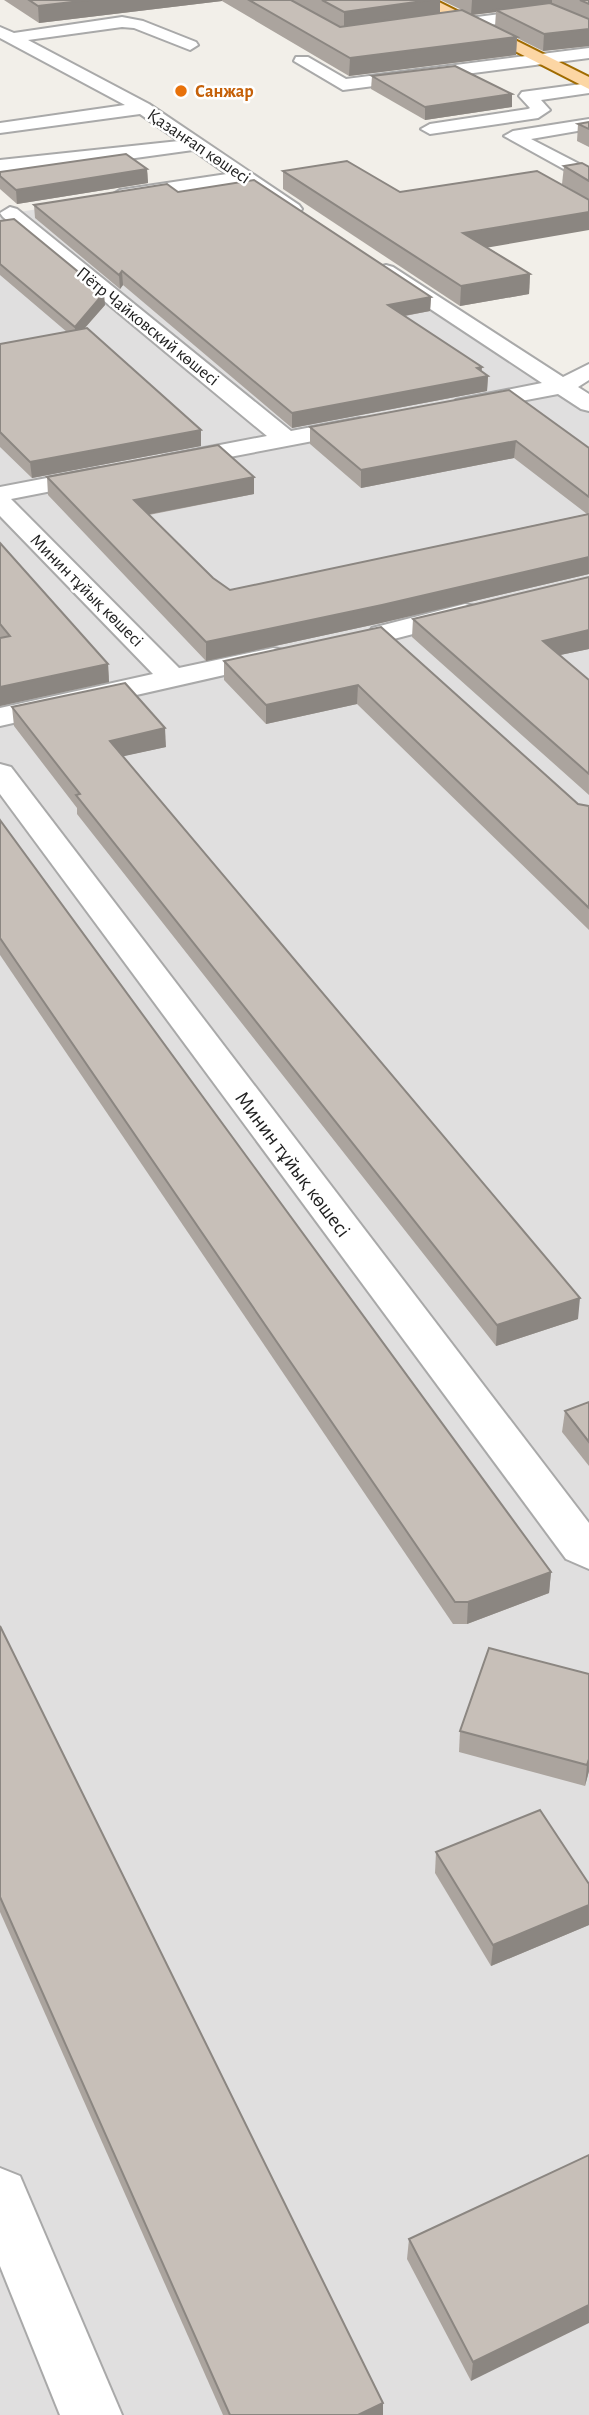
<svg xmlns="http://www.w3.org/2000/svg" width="589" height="2415" font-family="'Alegreya Sans',sans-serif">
<rect width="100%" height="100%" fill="#f2efe9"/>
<path fill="#e0dfdf" d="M243,177L589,404V2415H0V215Z"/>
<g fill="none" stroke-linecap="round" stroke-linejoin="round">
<defs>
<g id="minor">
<path d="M547,8L555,13L553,16L469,28L461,23L469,18Z"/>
<path d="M122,17L143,21L196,42L198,45L190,50L134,28L122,27L28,40L149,104L299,205L302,209L299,213H285L241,183L120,202L110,196L120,190L227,174L193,150L92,164L0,172V160L179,141L140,114L0,133V123L125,105L0,38V27L14,33Z"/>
<path d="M589,48V58L343,90L294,61L296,57H308L346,79Z"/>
<path d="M589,83V93L541,100L550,110L538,118L430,134L421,129L430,124L528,109L530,108L519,96L522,92Z"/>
<path d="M589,119V129L531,139L589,169V183L504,136L513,131Z"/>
<path d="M10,207L17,209L291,431L360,418L368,420L372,425L368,430L360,432L172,468L163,466L160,461L163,456L267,436L3,217L0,213Z"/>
<path d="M386,265L393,267L563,377L589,364V380L578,387L589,394V411L581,409L558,394L464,412L456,410L452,405L456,400L542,383L379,275L376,271L379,267Z"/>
<path d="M99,468L108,470L111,475L108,480L11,499L179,668L273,648L283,650L287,656L283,662L273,664L0,726V708L153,674L0,516V487Z"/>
<path d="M465,604L475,606L479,612L475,618L382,642L372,640L368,634L372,628Z"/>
<path d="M0,764L11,767L589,1523V1569L566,1559L0,794Z"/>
<path d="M0,2168L20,2176L122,2415H60L0,2266Z"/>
</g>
<path id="major" d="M415,0H435L589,77V89Z"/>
</defs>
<use href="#minor" stroke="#a9a9a9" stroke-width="4"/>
<use href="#major" stroke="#a06b00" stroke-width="4"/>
<use href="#minor" fill="#fff" fill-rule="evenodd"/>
<use href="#major" fill="#fcd6a4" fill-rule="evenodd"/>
</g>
<g fill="#aba49e" fill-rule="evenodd">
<path d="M4,0H440V13L462,10L441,0H589V46L543,51L517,38L516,55L349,76L222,1L39,23ZM496,12L495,26L472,15Z"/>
<path d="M372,76L512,107L425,120L371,89Z"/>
<path d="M589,122V147L577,141L578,124Z"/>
<path d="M564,166L589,167V200L562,184Z"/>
<path d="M147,169L148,183L17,204L0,189V172Z"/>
<path d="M283,171L487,247L530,274L529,294L460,306L283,189Z"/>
<path d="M178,192L431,297L430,311L405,316L488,376L487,391L292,428L123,285L120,289L35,218L34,205Z"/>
<path d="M0,221L105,305L84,329L201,430V446L32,478L0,447V344L67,332L0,275Z"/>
<path d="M509,390L589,448V574L381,623L206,661L48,495L47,477H254V494L149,515L213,578L230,590L587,514L514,458L361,488L310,444V427Z"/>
<path d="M0,543L108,664L109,682L0,706Z"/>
<path d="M589,577V649L560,655L589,680V795L412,637L413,619Z"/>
<path d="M381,627L578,804L589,806V930L357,704L266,724L224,680V661Z"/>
<path d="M12,707L166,747L123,756L578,1319L496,1346L77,814V808L14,726Z"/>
<path d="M0,820L551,1572L549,1593L467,1624H453L0,955Z"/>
<path d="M589,1402V1466L562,1432L565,1411Z"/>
<path d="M0,1626L383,2415H223L0,1912Z"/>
<path d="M589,1674V1771L585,1786L459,1752L460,1731Z"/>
<path d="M436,1852L589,1884V1925L491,1966L435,1873Z"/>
<path d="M589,2155L471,2381L407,2259L409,2239Z"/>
</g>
<g fill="#8b8681">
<path d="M89,0H222V1L39,23L38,6Z"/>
<path d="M430,0H440V16L344,29V12Z"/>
<path d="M472,0H552V5L496,10V12L471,15Z"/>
<path d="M589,29V46L543,51L544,34Z"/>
<path d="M517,37L516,55L349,76L350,58Z"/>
<path d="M512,94V107L425,120V107Z"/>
<path d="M147,169L148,183L17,204L16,190Z"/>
<path d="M589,212V230L462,252L463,233Z"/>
<path d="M122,271L123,285L120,289L119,275Z"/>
<path d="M530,274L529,294L460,306L461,286Z"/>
<path d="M104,293L105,305L75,339V327Z"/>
<path d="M431,297L430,311L387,319L388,305Z"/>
<path d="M482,367L481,377L488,376L487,391L292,428V413Z"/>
<path d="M201,430V446L32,478L30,462Z"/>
<path d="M516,441L514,458L361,488V470Z"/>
<path d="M254,477V494L135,517L134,500Z"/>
<path d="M589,557V574L381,623L206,661V642Z"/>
<path d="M589,630V649L541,659L543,641Z"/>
<path d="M108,664L109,682L0,706V687Z"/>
<path d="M358,685L357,704L266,724V705Z"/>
<path d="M165,728L166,747L111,759L110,741Z"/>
<path d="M580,1298L578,1319L496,1346L497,1325Z"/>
<path d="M551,1572L549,1593L467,1624L468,1602Z"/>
<path d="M589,1759V1771L585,1786L587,1765Z"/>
<path d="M589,1905V1925L491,1966L493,1945Z"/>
<path d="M589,2305V2323L471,2381L473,2362Z"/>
<path d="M383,2403V2415H358Z"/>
</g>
<g fill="#c7bfb8" stroke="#8b8681" stroke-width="2">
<path d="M29,0H89L38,6Z"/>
<path d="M249,0H291L340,27L462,10L517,37L350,58Z"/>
<path d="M322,0H430L344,12Z"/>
<path d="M580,0H589V4Z"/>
<path d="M550,3L589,19V29L544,34L496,10Z"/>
<path d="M455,66L512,94L425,107L372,76Z"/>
<path d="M589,122V129L578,124Z"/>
<path d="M126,154L147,169L16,190L0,176V172Z"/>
<path d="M347,161L400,192L537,171L589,200V212L463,233L530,274L461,286L283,171Z"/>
<path d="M582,163L589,167V181L564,166Z"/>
<path d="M254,180L431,297L388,305L482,367L477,368L488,376L292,413L122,271L119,275L34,205L167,184L178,192Z"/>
<path d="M14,219L104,293L75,327L0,264V221Z"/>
<path d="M87,328L201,430L30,462L0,432V344Z"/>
<path d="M509,390L589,448V497L516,441L361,470L310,427Z"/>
<path d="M218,445L254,477L134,500L213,578L230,590L589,514V557L382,605L206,642L47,477Z"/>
<path d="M0,543L108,664L0,687V638L10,636L0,624Z"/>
<path d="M589,577V630L543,641L589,680V774L413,619Z"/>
<path d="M381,627L578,804L589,806V908L358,685L266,705L224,661Z"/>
<path d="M125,683L165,728L110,741L580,1298L497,1325L76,795L80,794L12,707Z"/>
<path d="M0,820L551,1572L468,1602H455L0,938Z"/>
<path d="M589,1402V1442L565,1411Z"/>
<path d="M0,1626L383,2403L358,2415H230L0,1897Z"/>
<path d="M489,1648L589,1674V1759L587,1765L460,1731Z"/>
<path d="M540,1810L589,1884V1905L493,1945L436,1852Z"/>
<path d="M589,2155V2305L473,2362L409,2239Z"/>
</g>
<circle fill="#e8710a" stroke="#fff" stroke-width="2.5" cx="181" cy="91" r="7"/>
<g text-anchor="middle" stroke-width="5" stroke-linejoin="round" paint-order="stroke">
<g font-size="18" font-weight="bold" fill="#c56008" stroke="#fff" text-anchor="start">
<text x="195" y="97">Санжар</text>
</g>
<g font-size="18" fill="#222" stroke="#fff">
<text transform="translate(199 146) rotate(34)" y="6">Қазанғап көшесі</text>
<text transform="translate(148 326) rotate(39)" y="6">Пётр Чайковский көшесі</text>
<text transform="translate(87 590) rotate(45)" y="6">Минин тұйық көшесі</text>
</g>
<g font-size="21" fill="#222" stroke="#fff">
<text transform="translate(293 1164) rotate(53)" y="7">Минин тұйық көшесі</text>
</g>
</g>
</svg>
